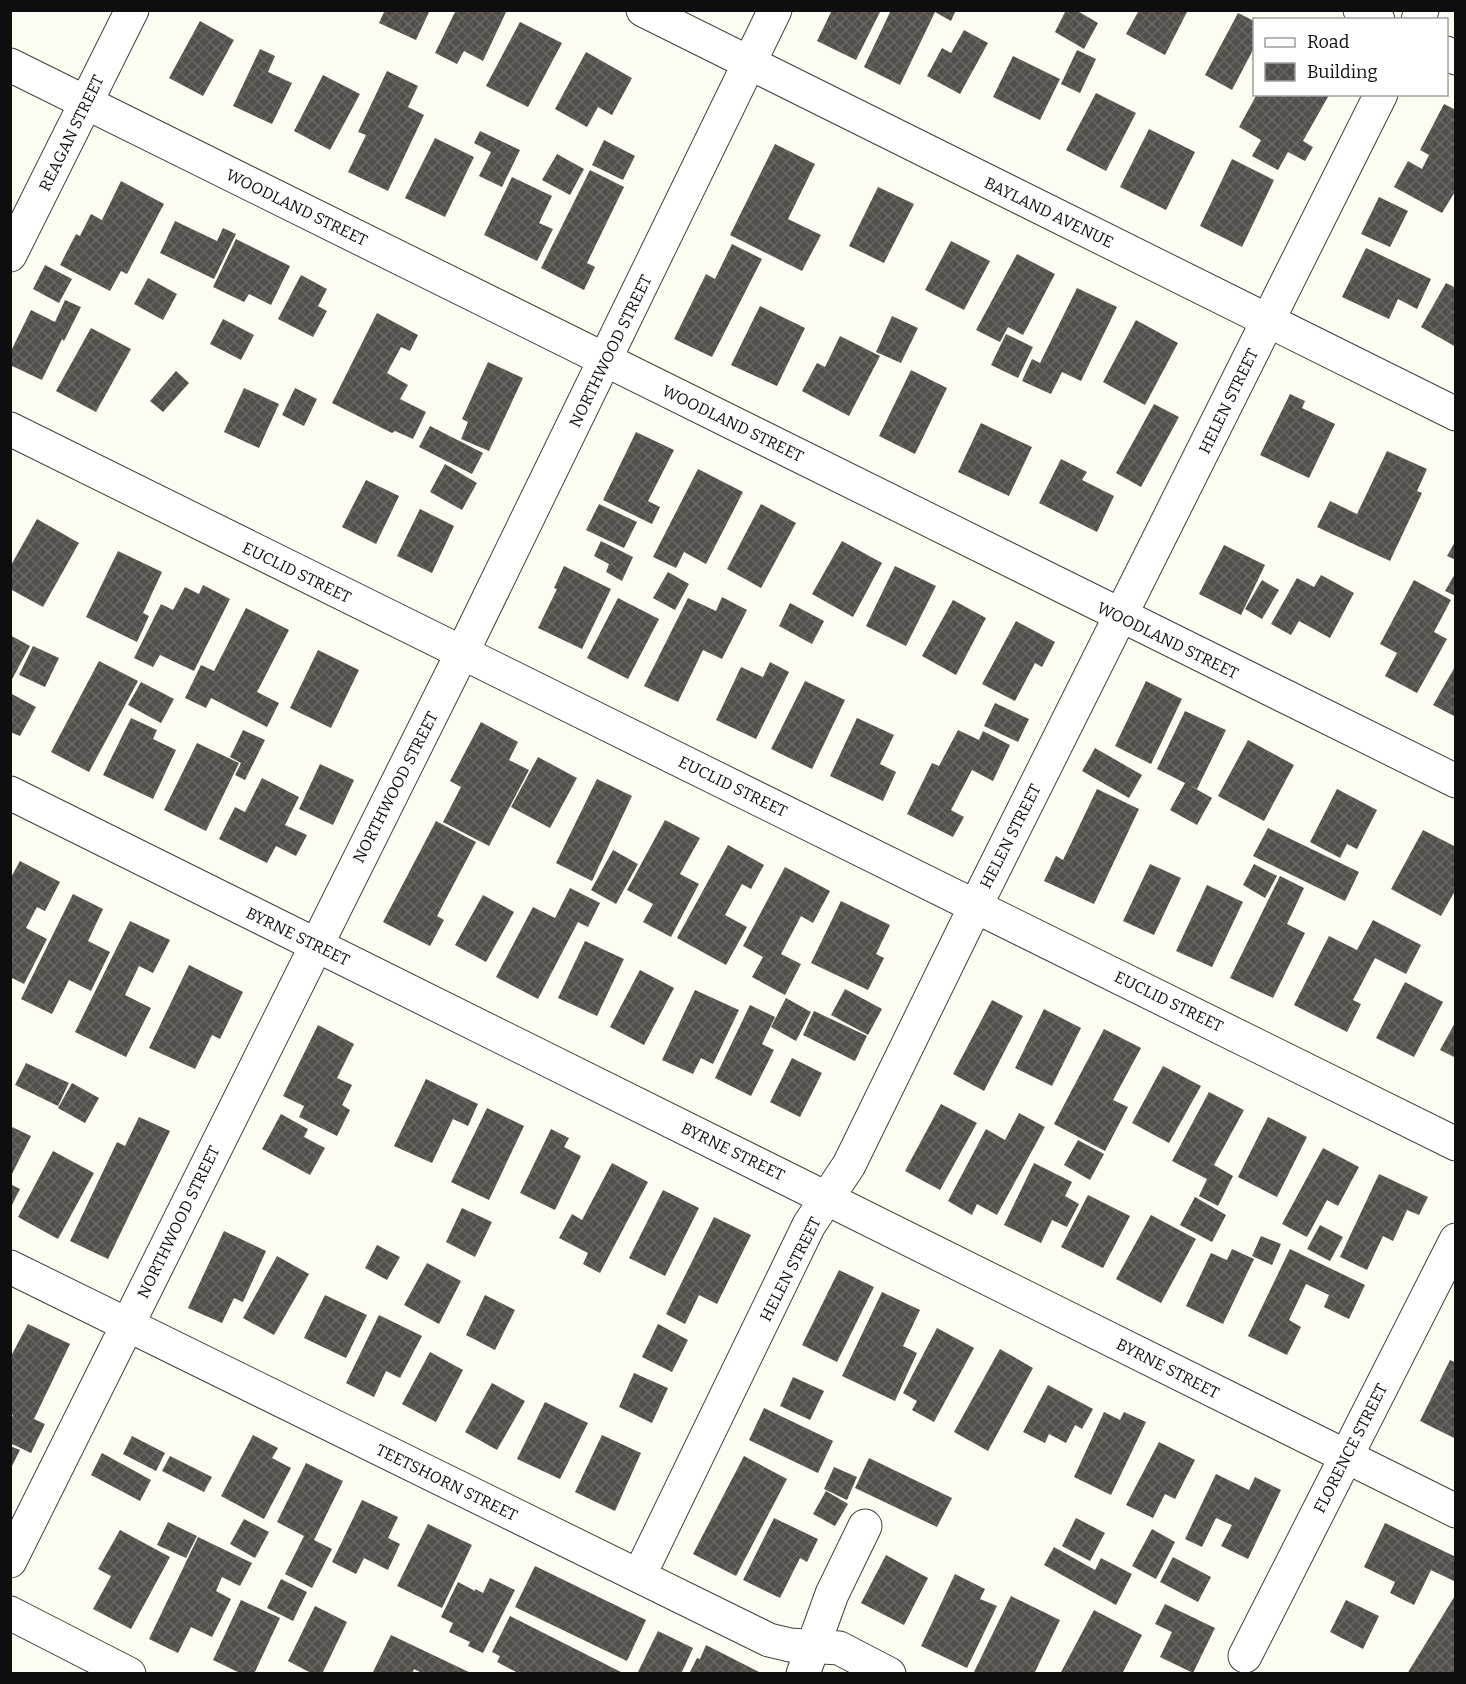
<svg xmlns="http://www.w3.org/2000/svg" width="1466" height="1684" font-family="Bitter,serif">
<defs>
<pattern id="building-cross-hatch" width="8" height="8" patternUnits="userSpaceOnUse" patternTransform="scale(1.5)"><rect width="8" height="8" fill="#55504b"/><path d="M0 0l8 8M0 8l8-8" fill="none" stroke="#696561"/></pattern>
</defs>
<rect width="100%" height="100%" fill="#fdfcf0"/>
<g fill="url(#building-cross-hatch)">
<path d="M385,10H430L416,40L379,23Z"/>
<path d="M456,10H507L483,61L464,51L457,64L435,53Z"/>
<path d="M832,10H881L856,60L817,41Z"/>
<path d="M891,10H956L951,21L935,12L900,85L864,67Z"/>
<path d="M1066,10H1076L1098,23L1084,49L1055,32Z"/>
<path d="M1139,10H1188L1165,55L1126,34Z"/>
<path d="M1238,13L1254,21V48L1232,90L1205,75Z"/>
<path d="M200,21L234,40L203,96L169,78Z"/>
<path d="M520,22L562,43L528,107L486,86Z"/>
<path d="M964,30L988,43L960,94L927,76L942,48L951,53Z"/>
<path d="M260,49L275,56L268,72L292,83L272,124L233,106Z"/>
<path d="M1077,50L1096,59L1080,93L1061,84Z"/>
<path d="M586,52L632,78L612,115L598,107L587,127L555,109Z"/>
<path d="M1013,56L1060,79L1040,120L993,97Z"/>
<path d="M387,71L418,86L408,107L424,115L388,191L348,172L366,135L358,132Z"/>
<path d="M323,75L360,94L330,150L294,131Z"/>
<path d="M1096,93L1136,113L1106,171L1066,150Z"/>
<path d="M1257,94L1329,95L1303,141L1313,147L1305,161L1288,152L1278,170L1252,156L1261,140L1239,127Z"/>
<path d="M1444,104L1456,110V190L1442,213L1394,187L1408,161L1422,169L1429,155L1420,150Z"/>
<path d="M1149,129L1195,152L1166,210L1120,187Z"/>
<path d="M480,131L520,150L502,187L479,176L491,152L474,143Z"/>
<path d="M435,138L474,157L445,217L405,198Z"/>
<path d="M604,140L635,156L623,180L592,165Z"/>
<path d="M775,144L815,164L788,219L821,235L802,271L730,235Z"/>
<path d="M557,154L584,169L570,195L542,180Z"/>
<path d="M1232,159L1274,180L1242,247L1200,226Z"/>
<path d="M590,170L624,187L587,263L595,267L584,290L541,268Z"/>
<path d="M512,177L552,196L539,223L553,229L537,261L484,235Z"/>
<path d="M121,181L164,204L127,274L121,271L110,291L60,265L76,234L80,236L91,214L102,220Z"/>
<path d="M878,187L914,204L884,263L849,246Z"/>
<path d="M1379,197L1408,211L1390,247L1361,234Z"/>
<path d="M175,221L217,241L223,228L236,234L214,279L160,253Z"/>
<path d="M236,239L290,266L271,305L249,294L244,302L213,287Z"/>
<path d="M951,241L990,261L964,310L925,290Z"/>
<path d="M732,244L762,259L712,357L674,339L706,274L715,279Z"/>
<path d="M1366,248L1431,279L1417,309L1398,299L1389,319L1342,297Z"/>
<path d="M1017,254L1055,274L1023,335L1008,327L1000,342L976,330Z"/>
<path d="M45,265L72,279L59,303L33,289Z"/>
<path d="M301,275L327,289L318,306L327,311L313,337L278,319Z"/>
<path d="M148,278L177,294L163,320L134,304Z"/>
<path d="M1446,283L1456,288V347L1421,327Z"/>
<path d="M1077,288L1117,307L1081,381L1062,372L1051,394L1022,381L1032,359L1040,363Z"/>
<path d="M65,300L81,307L64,341L62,339L42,380L10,365V353L31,310L55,322Z"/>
<path d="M760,306L805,328L777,386L731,365Z"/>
<path d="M377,313L418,335L410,351L401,347L387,373L408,385L400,399L426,412L413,439L395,431L392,433L332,403Z"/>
<path d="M892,316L918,328L901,363L876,352Z"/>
<path d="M223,319L254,335L241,360L210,344Z"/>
<path d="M1136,320L1178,343L1145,405L1103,382Z"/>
<path d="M91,328L131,349L96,412L56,391Z"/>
<path d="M1006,334L1033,347L1018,378L991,365Z"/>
<path d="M840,336L880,356L849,416L802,391L817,363L825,367Z"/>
<path d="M488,362L523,378L489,451L461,439L468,422L462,419Z"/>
<path d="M911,370L947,388L915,454L879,436Z"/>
<path d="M176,371L189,383L163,412L150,401Z"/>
<path d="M244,388L279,404L259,448L224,432Z"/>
<path d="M295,388L317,399L304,426L282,415Z"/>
<path d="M1290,394L1305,401L1302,408L1335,424L1309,478L1260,455Z"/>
<path d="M1154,404L1179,417L1141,487L1116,473Z"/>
<path d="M981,423L1032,447L1009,496L958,472Z"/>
<path d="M430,426L483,453L472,474L419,447Z"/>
<path d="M636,432L674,450L648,501L660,507L652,524L603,500Z"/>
<path d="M1387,451L1427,469L1417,491L1422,493L1390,561L1317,527L1330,501L1357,514Z"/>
<path d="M1061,459L1087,472L1082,480L1114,496L1097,532L1039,503Z"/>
<path d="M445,464L477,483L462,510L430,492Z"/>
<path d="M698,469L743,492L706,564L684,552L676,568L653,557Z"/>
<path d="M366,480L399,496L376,544L342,527Z"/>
<path d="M599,504L637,522L624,548L586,530Z"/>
<path d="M761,504L796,523L761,588L727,569Z"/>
<path d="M420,509L454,526L432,573L397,556Z"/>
<path d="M37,519L79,543L43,607L10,589V567Z"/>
<path d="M1456,540V560L1447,556Z"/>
<path d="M601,541L633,557L622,581L606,572L609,564L594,556Z"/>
<path d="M842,541L882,563L853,617L812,594Z"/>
<path d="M1224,545L1265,565L1241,615L1199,594Z"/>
<path d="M118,551L162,572L143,613L149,616L137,642L86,617Z"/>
<path d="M564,566L611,589L582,649L538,628L557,589L554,588Z"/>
<path d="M895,566L936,586L906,646L866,626Z"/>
<path d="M668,572L689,584L675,610L653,598Z"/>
<path d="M1456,572V596L1445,591Z"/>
<path d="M1321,575L1354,593L1330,638L1299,621L1291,635L1271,624L1297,578L1314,587Z"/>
<path d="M1262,580L1279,590L1262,619L1245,609Z"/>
<path d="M1414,580L1451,600L1434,632L1447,639L1417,693L1385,676L1397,653L1380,644Z"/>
<path d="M203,585L230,599L194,671L160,655L153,667L134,658L161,604L173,610L185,587L199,594Z"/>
<path d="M722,597L747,610L722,659L703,650L678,702L644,686L688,598L716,611Z"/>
<path d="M618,598L659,619L628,679L587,658Z"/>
<path d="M953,600L986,618L956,675L922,656Z"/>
<path d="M790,603L824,621L812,644L779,626Z"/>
<path d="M246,608L289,630L257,692L279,703L267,727L211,698L206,708L185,698L201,665L214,671Z"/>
<path d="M1016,621L1055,642L1042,667L1035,663L1015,701L982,684Z"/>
<path d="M10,635L30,646L10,683Z"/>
<path d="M33,646L59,658L45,687L19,675Z"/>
<path d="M318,650L359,670L331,728L290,708Z"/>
<path d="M99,661L138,681L89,772L51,752Z"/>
<path d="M770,662L789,672L756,739L716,720L741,667L763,677Z"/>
<path d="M1456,665V717L1433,705Z"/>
<path d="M805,681L845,700L812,769L771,749Z"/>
<path d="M1146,681L1182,699L1151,764L1115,746Z"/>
<path d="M141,682L174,699L161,723L128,705Z"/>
<path d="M10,693L36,707L20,736L10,732Z"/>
<path d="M995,703L1029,719L1018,742L984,726Z"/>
<path d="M1185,711L1226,730L1197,789L1189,785L1212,798L1197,825L1170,810L1185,783L1157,769Z"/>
<path d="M131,718L157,730L153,739L176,750L153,799L103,775Z"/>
<path d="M857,718L894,735L880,764L896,772L883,801L830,776Z"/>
<path d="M481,722L518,742L509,760L529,770L489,846L443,822L461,787L450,781Z"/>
<path d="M243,730L265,740L245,780L235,775L241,763L230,757Z"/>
<path d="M958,730L979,740L983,731L1010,745L993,781L972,770L951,810L964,817L953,837L907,814L932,763L939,766Z"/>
<path d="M1248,740L1294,765L1264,821L1218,796Z"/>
<path d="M197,743L239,763L206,831L164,810Z"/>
<path d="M1095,748L1142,775L1129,798L1082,771Z"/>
<path d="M538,757L577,778L550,828L511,807Z"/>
<path d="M320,764L354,780L333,825L299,809Z"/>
<path d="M262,778L299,797L285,825L307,835L296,856L276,846L267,863L219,839L235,807L245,812Z"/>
<path d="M597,779L632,796L592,881L556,863Z"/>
<path d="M1097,789L1139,809L1094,904L1044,881L1056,856L1063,860Z"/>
<path d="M1337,789L1377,810L1357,849L1347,844L1340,858L1310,842Z"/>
<path d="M665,820L700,838L680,874L699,884L671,937L643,922L653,904L627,890Z"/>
<path d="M436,821L476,842L437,916L444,920L430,946L383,922Z"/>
<path d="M1268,828L1359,872L1345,901L1253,856Z"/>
<path d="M1423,830L1456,847V889L1441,916L1391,889Z"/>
<path d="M728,845L764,865L751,889L742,884L725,915L747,927L726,965L677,938Z"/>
<path d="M613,850L638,864L616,904L591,890Z"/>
<path d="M20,861L60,882L45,911L37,907L26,928L47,939L24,984L10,977V879Z"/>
<path d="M1150,864L1181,878L1154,935L1123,921Z"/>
<path d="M1254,864L1277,876L1265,898L1243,885Z"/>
<path d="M785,867L830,891L813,923L801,916L781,954L801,964L785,995L752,977L763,957L743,946Z"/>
<path d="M1280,876L1304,888L1287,924L1305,933L1273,998L1230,978Z"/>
<path d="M1207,885L1243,902L1212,967L1176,951Z"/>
<path d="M570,888L600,903L588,927L578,922L538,999L496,977L533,907L555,918Z"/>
<path d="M73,894L103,909L88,941L110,952L91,991L69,980L52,1014L21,999Z"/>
<path d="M483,895L514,912L486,962L455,945Z"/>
<path d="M841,901L890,925L876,954L884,958L868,990L811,963Z"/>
<path d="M1373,920L1421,945L1406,974L1375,958L1353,1000L1361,1004L1347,1032L1294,1005L1329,936L1357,950Z"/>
<path d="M130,921L170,940L153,973L139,966L125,995L151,1008L126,1057L75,1032Z"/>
<path d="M585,941L624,959L597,1016L558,998Z"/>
<path d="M189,965L243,992L220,1039L212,1035L195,1069L149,1048Z"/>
<path d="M640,970L674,988L644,1045L610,1027Z"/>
<path d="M1405,982L1443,1002L1414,1057L1376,1038Z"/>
<path d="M845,989L882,1009L868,1035L831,1015Z"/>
<path d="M695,990L739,1010L713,1064L701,1058L693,1074L662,1060Z"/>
<path d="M786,998L811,1012L796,1041L771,1027Z"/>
<path d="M992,1000L1023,1016L984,1091L953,1074Z"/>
<path d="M750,1005L775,1017L762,1044L774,1050L751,1096L715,1078Z"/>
<path d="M1044,1009L1081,1028L1052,1086L1015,1068Z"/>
<path d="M814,1011L867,1036L855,1061L803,1035Z"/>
<path d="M1456,1021V1058L1440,1050Z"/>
<path d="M318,1025L354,1044L337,1078L352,1085L342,1105L350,1110L337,1136L299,1117L304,1106L283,1096Z"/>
<path d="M1104,1029L1141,1048L1113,1100L1128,1107L1105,1151L1054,1124Z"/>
<path d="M792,1058L822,1073L800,1117L770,1102Z"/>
<path d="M26,1063L69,1083L58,1106L15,1085Z"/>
<path d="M1163,1066L1201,1086L1169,1143L1132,1123Z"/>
<path d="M426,1079L478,1104L468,1126L453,1119L432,1163L394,1146Z"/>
<path d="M72,1083L99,1098L85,1123L58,1108Z"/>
<path d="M1209,1092L1244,1110L1214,1165L1233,1176L1218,1206L1199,1196L1207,1179L1172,1161Z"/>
<path d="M941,1104L977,1123L940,1190L905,1171Z"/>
<path d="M487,1108L524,1126L489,1200L451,1182Z"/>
<path d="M1019,1113L1045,1127L997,1215L977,1204L972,1215L948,1201L986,1129L1005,1140Z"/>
<path d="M281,1114L308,1129L304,1137L325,1148L310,1175L262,1149Z"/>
<path d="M139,1117L170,1131L108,1259L70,1241L117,1142L125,1146Z"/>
<path d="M1268,1117L1307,1137L1277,1197L1238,1177Z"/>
<path d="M10,1126L31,1136L10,1178Z"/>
<path d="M551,1129L569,1138L564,1147L581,1156L555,1210L520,1193Z"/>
<path d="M1078,1140L1104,1154L1090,1180L1064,1165Z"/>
<path d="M1323,1148L1359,1167L1338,1206L1327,1200L1307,1237L1282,1224Z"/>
<path d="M53,1151L94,1173L58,1239L18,1217Z"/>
<path d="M612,1163L648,1182L600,1273L583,1264L588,1253L559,1238L572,1214L582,1220Z"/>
<path d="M1034,1163L1072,1182L1065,1196L1079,1204L1067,1227L1052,1220L1041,1243L1004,1225Z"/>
<path d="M1379,1174L1428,1197L1419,1215L1407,1210L1393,1241L1383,1236L1367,1270L1340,1257Z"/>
<path d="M10,1184L20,1189L10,1209Z"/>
<path d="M663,1190L699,1208L665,1276L629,1258Z"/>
<path d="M1088,1195L1130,1216L1103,1268L1061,1247Z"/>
<path d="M1195,1197L1226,1215L1212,1242L1180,1225Z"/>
<path d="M462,1208L492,1222L475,1257L446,1242Z"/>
<path d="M1151,1215L1196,1239L1161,1303L1116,1279Z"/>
<path d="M714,1217L751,1235L717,1304L699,1295L685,1324L666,1314Z"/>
<path d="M1320,1225L1343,1237L1330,1261L1307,1249Z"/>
<path d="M224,1231L266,1251L243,1302L234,1298L222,1323L188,1308Z"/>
<path d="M1261,1236L1281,1244L1272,1265L1252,1256Z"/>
<path d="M377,1245L400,1257L387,1280L365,1268Z"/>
<path d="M1232,1249L1254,1259L1223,1324L1186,1306L1211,1253L1227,1260Z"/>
<path d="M1290,1249L1365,1285L1349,1319L1324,1307L1329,1295L1306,1284L1289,1320L1301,1327L1287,1355L1248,1336Z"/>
<path d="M277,1256L309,1274L274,1335L243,1318Z"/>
<path d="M427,1263L461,1281L439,1324L404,1305Z"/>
<path d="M839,1270L874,1287L837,1362L802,1345Z"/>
<path d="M882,1292L920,1310L903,1346L917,1353L895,1401L842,1376Z"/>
<path d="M325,1295L367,1315L346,1358L304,1338Z"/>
<path d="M485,1295L515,1310L495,1350L466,1335Z"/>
<path d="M379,1315L422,1336L400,1378L386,1371L374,1397L346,1383Z"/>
<path d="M28,1324L70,1344L34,1419L45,1424L31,1453L10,1443V1420L13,1415L10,1414V1358Z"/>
<path d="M658,1324L688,1340L672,1372L642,1357Z"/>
<path d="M937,1328L974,1348L934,1422L912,1410L917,1401L903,1393Z"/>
<path d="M1000,1349L1033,1368L988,1451L954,1432Z"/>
<path d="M430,1352L463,1370L436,1422L402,1404Z"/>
<path d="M1450,1360L1456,1363V1439L1420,1421Z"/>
<path d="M634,1373L668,1388L652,1423L619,1407Z"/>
<path d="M793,1377L824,1391L810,1420L780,1406Z"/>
<path d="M492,1383L525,1401L497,1450L465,1432Z"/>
<path d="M1048,1385L1093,1409L1082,1429L1075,1425L1066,1443L1049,1434L1045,1443L1023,1432Z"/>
<path d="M545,1402L588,1423L560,1479L517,1459Z"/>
<path d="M764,1408L833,1441L818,1473L749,1440Z"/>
<path d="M1104,1412L1120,1420L1124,1412L1146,1422L1111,1495L1074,1477Z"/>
<path d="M253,1435L278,1448L272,1458L291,1468L264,1519L221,1496Z"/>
<path d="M602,1435L641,1453L615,1511L575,1492Z"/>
<path d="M132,1436L165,1453L156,1471L123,1454Z"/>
<path d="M1159,1442L1195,1460L1175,1499L1165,1494L1153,1518L1126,1505Z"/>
<path d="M10,1446L20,1450L10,1470Z"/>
<path d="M102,1453L151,1480L140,1501L91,1475Z"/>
<path d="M170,1456L212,1477L204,1492L162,1471Z"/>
<path d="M744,1456L787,1479L736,1576L693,1554Z"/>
<path d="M869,1458L952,1498L937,1527L855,1488Z"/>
<path d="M306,1463L343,1481L314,1540L332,1549L312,1588L285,1574L304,1536L277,1522Z"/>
<path d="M834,1467L857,1477L847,1500L824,1489Z"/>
<path d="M1216,1474L1249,1490L1255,1477L1281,1490L1248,1559L1221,1546L1232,1525L1216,1518L1202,1547L1185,1539Z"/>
<path d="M826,1491L848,1504L835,1526L813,1514Z"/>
<path d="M362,1500L398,1517L388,1538L400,1544L388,1570L364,1558L356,1574L332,1562Z"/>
<path d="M774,1518L818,1539L807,1562L800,1558L780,1598L743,1580Z"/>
<path d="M1076,1518L1105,1533L1090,1561L1062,1546Z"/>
<path d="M244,1519L269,1532L255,1558L230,1544Z"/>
<path d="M168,1522L197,1536L186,1558L157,1545Z"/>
<path d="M1385,1523L1456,1557V1582L1431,1570L1414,1605L1390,1593L1395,1582L1364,1567Z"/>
<path d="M428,1524L472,1545L442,1608L397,1586Z"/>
<path d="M1152,1529L1175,1542L1156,1579L1132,1566Z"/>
<path d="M120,1530L170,1557L131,1629L93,1609L111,1576L98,1569Z"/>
<path d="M198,1537L252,1563L240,1586L222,1577L216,1591L231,1599L212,1637L191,1627L178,1653L149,1639Z"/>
<path d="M1054,1547L1095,1570L1101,1558L1132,1574L1116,1605L1044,1565Z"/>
<path d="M886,1555L928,1578L904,1625L861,1603Z"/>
<path d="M1173,1557L1211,1577L1198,1602L1160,1582Z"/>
<path d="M535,1566L646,1620L627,1661L515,1607Z"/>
<path d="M955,1574L985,1589L980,1599L997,1606L967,1668L921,1646Z"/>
<path d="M490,1578L515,1590L483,1653L468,1646L470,1642L449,1632L453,1623L441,1617L458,1582L475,1591V1589L483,1593Z"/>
<path d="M281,1579L307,1592L293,1621L267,1608Z"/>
<path d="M1456,1594V1670L1454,1674H1407Z"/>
<path d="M1011,1596L1060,1620L1034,1674H978L974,1672Z"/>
<path d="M241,1600L280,1618L254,1674H242L213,1660Z"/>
<path d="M1346,1600L1379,1616L1363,1649L1330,1632Z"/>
<path d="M1165,1604L1215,1628L1193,1673L1160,1657L1172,1632L1155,1624Z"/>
<path d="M315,1606L347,1622L322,1674H313L288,1661Z"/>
<path d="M1094,1610L1142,1635L1122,1674H1060Z"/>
<path d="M510,1616L621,1672L620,1674H520L497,1662L500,1656L492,1652Z"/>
<path d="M658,1631L693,1648L681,1674H637Z"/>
<path d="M391,1635L473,1674H424L414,1669L412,1674H372Z"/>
<path d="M706,1645L763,1674H689L697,1658L700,1659Z"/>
</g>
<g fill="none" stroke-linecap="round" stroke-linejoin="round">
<defs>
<g id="minor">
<path d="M643,10L1456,414"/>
<path d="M1360,10L1378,20"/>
<path d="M1418,20L1422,10"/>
<path d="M1446,53L1456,58"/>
<path d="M10,65L1456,781"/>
<path d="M10,255L132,10"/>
<path d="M10,429L1456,1144"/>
<path d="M10,793L1456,1511"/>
<path d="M10,1267L769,1640L790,1645L839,1648L889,1674"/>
<path d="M10,1561L462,653L775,10"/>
<path d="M639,1576L809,1225L849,1165L976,905L1381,94"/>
<path d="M10,1613L129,1674"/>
<path d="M1245,1656L1456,1240"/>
<path d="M803,1674L832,1594L865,1526"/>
</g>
</defs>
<use href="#minor" stroke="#414141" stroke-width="35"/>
<use href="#minor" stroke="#fff" stroke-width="33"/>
</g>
<g text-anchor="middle" stroke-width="6" stroke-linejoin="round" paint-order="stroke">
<g font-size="16" fill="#0e0e0e" stroke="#fff">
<text transform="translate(71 133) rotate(-64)" y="6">REAGAN STREET</text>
<text transform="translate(297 207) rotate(26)" y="6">WOODLAND STREET</text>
<text transform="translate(1049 212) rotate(26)" y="6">BAYLAND AVENUE</text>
<text transform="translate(610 351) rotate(-64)" y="6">NORTHWOOD STREET</text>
<text transform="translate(1228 401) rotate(-64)" y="6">HELEN STREET</text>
<text transform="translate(733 423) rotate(26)" y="6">WOODLAND STREET</text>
<text transform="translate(297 572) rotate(26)" y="6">EUCLID STREET</text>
<text transform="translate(1168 640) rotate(26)" y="6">WOODLAND STREET</text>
<text transform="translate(733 786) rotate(26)" y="6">EUCLID STREET</text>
<text transform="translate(395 787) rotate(-63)" y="6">NORTHWOOD STREET</text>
<text transform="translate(1010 836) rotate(-63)" y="6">HELEN STREET</text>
<text transform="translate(298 936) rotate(26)" y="6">BYRNE STREET</text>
<text transform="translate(1169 1001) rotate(26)" y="6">EUCLID STREET</text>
<text transform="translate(733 1151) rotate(26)" y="6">BYRNE STREET</text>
<text transform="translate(178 1222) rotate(-64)" y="6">NORTHWOOD STREET</text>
<text transform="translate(790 1269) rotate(-63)" y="6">HELEN STREET</text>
<text transform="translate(1168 1368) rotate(27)" y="6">BYRNE STREET</text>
<text transform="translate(1350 1448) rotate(-63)" y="6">FLORENCE STREET</text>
<text transform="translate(447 1482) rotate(26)" y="6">TEETSHORN STREET</text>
</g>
</g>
<rect width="1466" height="1684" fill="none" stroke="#0e0e0e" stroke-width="24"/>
<rect x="1253" y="18" width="195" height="78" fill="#ffffff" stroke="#9f9f9f" stroke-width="1.5"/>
<rect x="1265" y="38" width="30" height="9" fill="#ffffff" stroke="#9f9f9f" stroke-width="1.5"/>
<text x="1307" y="48" font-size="18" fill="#0e0e0e">Road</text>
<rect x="1265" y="63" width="30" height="18" fill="url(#building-cross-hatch)" stroke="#9f9f9f" stroke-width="1.5"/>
<text x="1307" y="78" font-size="18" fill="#0e0e0e">Building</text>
</svg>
